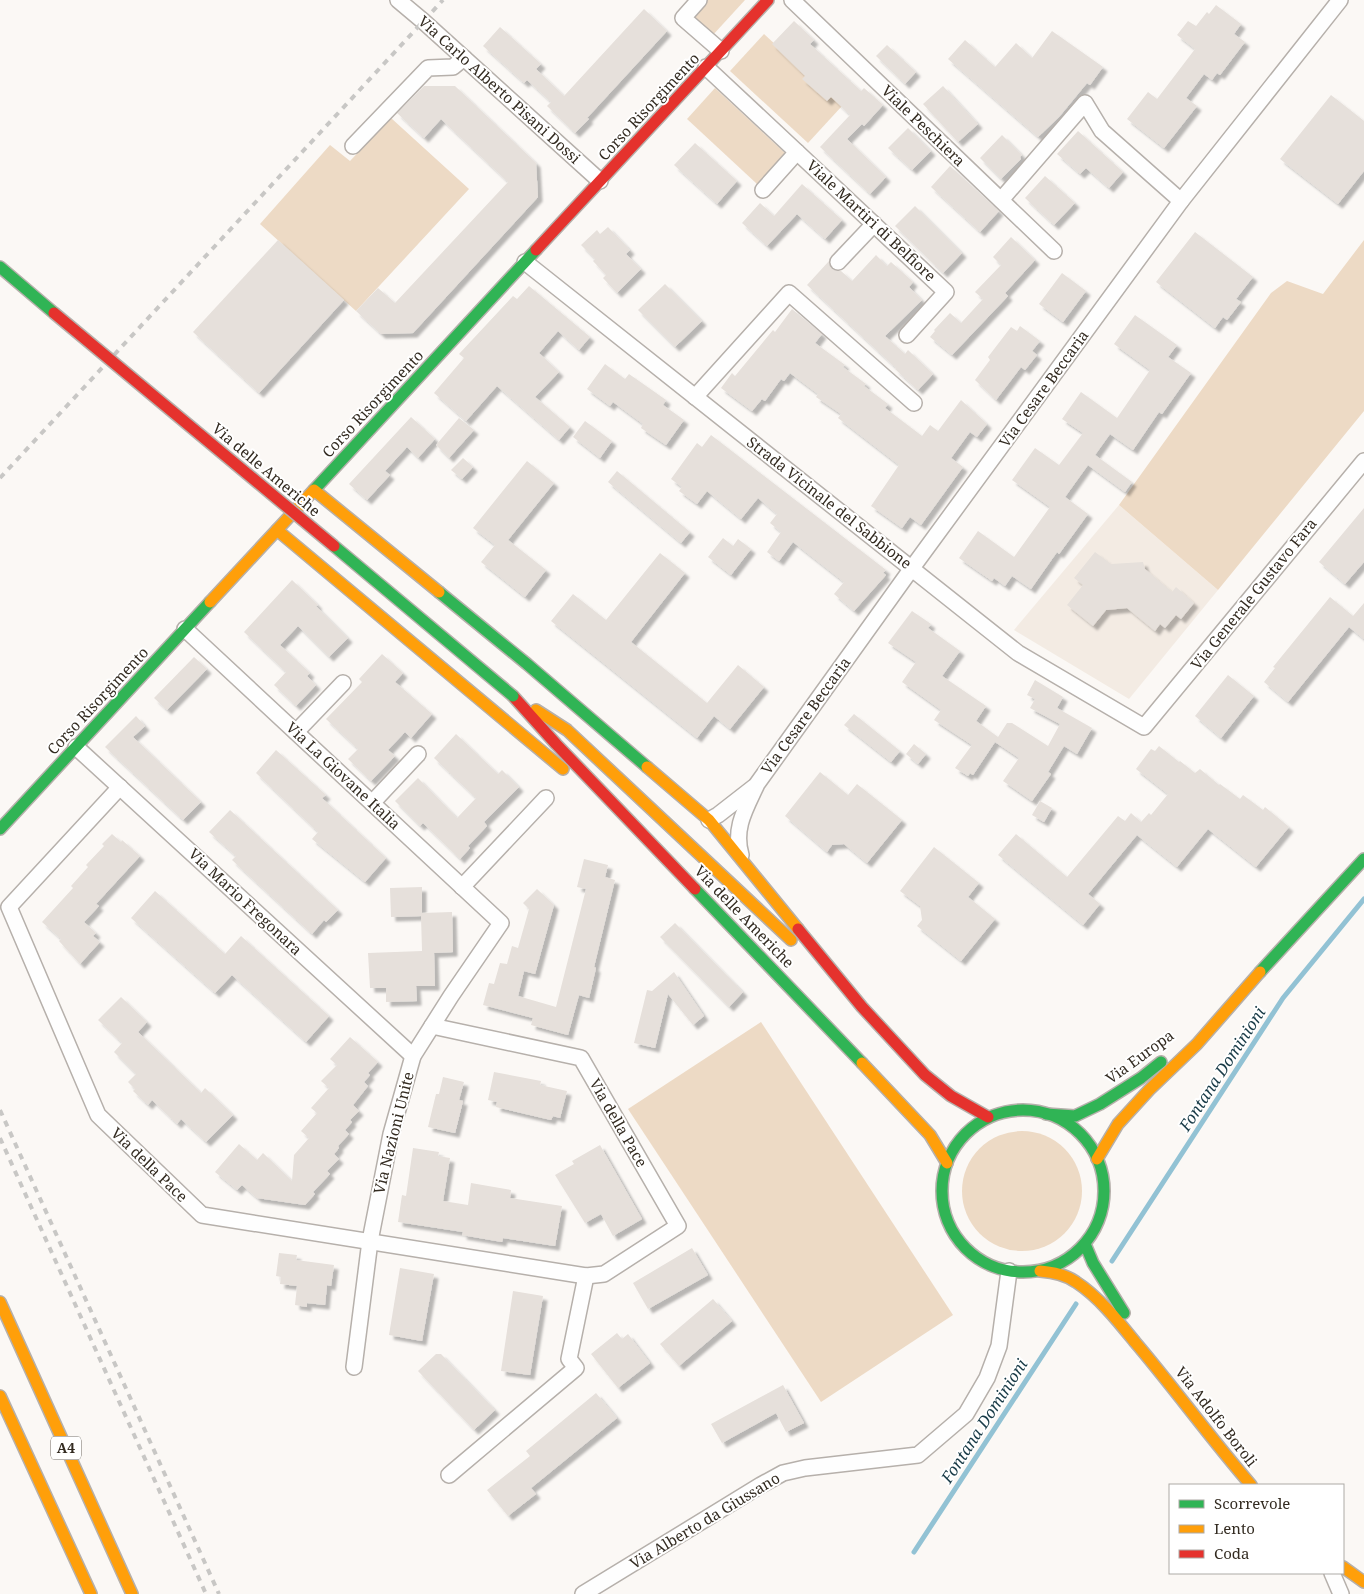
<svg xmlns="http://www.w3.org/2000/svg" width="1364" height="1594" font-family="'Noto Serif',serif">
<defs>
<filter id="shadow"><feDropShadow dx="4.5" dy="4.5" stdDeviation="1" flood-color="#0004"/></filter>
</defs>
<rect width="100%" height="100%" fill="#fbf8f5"/>
<path fill="#f3ebe3" d="M1119,505L1218,590L1129,699L1014,630Z"/>
<g fill="#eddac5">
<path d="M704,0H745L712,36L695,20L693,12Z"/>
<path d="M764,34L842,106L808,143L730,71Z"/>
<path d="M715,88L785,153L757,184L687,119Z"/>
<path d="M391,118L469,189L356,311L260,224L330,145L350,161Z"/>
<path d="M1364,240V411L1218,590L1119,505L1271,293L1287,281L1323,294Z"/>
<path d="M761,1022L953,1315L821,1402L628,1109Z"/>
<circle cx="1022" cy="1191" r="60"/>
</g>
<g fill="none" stroke-linecap="round" stroke-linejoin="round">
<g stroke="#92c2d4" stroke-width="5">
<path d="M1112,1261L1283,998L1364,899"/>
<path d="M914,1552L1076,1304"/>
</g>
</g>
<g fill="#e6e0db" filter="url(#shadow)">
<path d="M1216,5L1241,24L1234,34L1245,42L1220,75L1217,73L1212,80L1204,74L1186,98L1197,106L1164,148L1127,119L1148,92L1157,99L1195,49L1177,35L1188,21L1196,26L1207,12L1209,14Z"/>
<path d="M644,9L667,31L587,118L589,119L575,133L547,106L551,102L527,80L524,83L483,46L500,27L541,64L536,69L564,96Z"/>
<path d="M794,21L814,40L810,44L861,91L864,88L883,105L864,126L862,124L847,139L886,177L870,194L820,147L850,115L831,97L827,101L802,79L805,76L772,44Z"/>
<path d="M1052,31L1103,67L1090,85L1087,83L1059,117L1038,137L948,59L965,40L995,67L1016,43L1032,58Z"/>
<path d="M887,45L916,72L905,84L876,56Z"/>
<path d="M424,86H455L536,163L538,197L413,333L381,334L356,311L378,288L395,303L508,182L441,119L424,138L397,113Z"/>
<path d="M943,86L978,124L958,142L923,104Z"/>
<path d="M1331,95L1364,121V171L1338,204L1280,159Z"/>
<path d="M908,128L931,151L912,170L888,148Z"/>
<path d="M1078,131L1123,172L1109,188L1086,168L1080,174L1057,154Z"/>
<path d="M1002,135L1022,155L1020,157L1021,159L1001,179L980,158Z"/>
<path d="M695,143L737,181L717,204L674,165Z"/>
<path d="M950,166L999,211L980,232L931,187Z"/>
<path d="M1045,176L1075,203L1054,225L1025,198Z"/>
<path d="M802,184L842,220L825,239L797,214L767,246L742,223L760,203L774,216Z"/>
<path d="M915,206L962,253L943,273L895,226Z"/>
<path d="M608,227L630,250L626,254L641,269L617,293L603,278L606,275L593,261L595,259L581,245L597,230L600,234Z"/>
<path d="M1195,232L1253,277L1236,299L1241,302L1227,320L1223,317L1215,328L1156,282Z"/>
<path d="M1011,237L1035,260L1005,293L1008,296L952,355L930,337L935,331L934,330L950,313L961,323L983,299L975,292L1001,265L993,257Z"/>
<path d="M278,240L344,300L259,393L193,332Z"/>
<path d="M876,255L887,266L891,262L913,282L909,287L922,300L885,336L905,354L908,350L933,374L918,390L895,369L896,368L807,285L829,261L832,269L841,271L852,281Z"/>
<path d="M1062,273L1086,291L1063,322L1039,304Z"/>
<path d="M665,284L702,321L675,347L638,310Z"/>
<path d="M529,286L590,337L579,350L558,331L539,353L559,372L535,397L570,427L559,440L497,386L466,421L434,393L464,358L459,354L513,296L517,299Z"/>
<path d="M792,309L822,334L815,343L845,365L843,367L866,384L864,386L888,404L885,408L922,436L930,425L938,431L961,400L987,424L977,437L970,432L951,458L963,467L921,525L910,517L902,528L871,506L899,465L838,418L841,414L816,397L818,394L790,373L784,381L781,379L765,401L762,399L752,411L721,388L732,373L735,376L773,330L775,332Z"/>
<path d="M1135,315L1177,345L1168,357L1191,373L1162,414L1159,412L1133,450L1110,434L1095,455L1132,482L1125,492L1088,465L1065,497L1088,514L1059,554L1057,552L1031,589L1012,576L1005,586L994,578L992,581L959,558L978,531L1014,557L1050,507L1012,480L1035,448L1059,465L1083,433L1062,419L1081,392L1117,418L1150,370L1114,344Z"/>
<path d="M1020,326L1040,341L1032,351L1037,355L1025,370L1021,367L996,400L975,380L990,360L988,357L1011,327L1017,331Z"/>
<path d="M605,364L625,379L629,374L666,400L663,405L684,420L666,445L641,428L643,424L613,402L610,406L587,389Z"/>
<path d="M411,417L435,439L418,458L407,447L385,471L390,475L367,500L349,484Z"/>
<path d="M459,418L474,430L449,458L436,445Z"/>
<path d="M585,421L612,441L600,458L573,437Z"/>
<path d="M711,435L886,570L883,573L886,575L854,611L834,594L844,582L793,542L779,561L767,552L781,532L770,523L777,514L758,498L741,519L707,491L697,504L679,491L682,487L671,479L697,443L702,447Z"/>
<path d="M463,458L473,467L462,479L451,470Z"/>
<path d="M527,461L554,483L508,540L546,570L525,597L481,562L495,545L473,528Z"/>
<path d="M617,471L690,532L681,543L608,482Z"/>
<path d="M1364,508V562L1345,584L1319,562Z"/>
<path d="M723,538L733,546L738,539L751,549L731,575L708,557Z"/>
<path d="M1095,552L1111,564L1143,562L1145,569L1172,592L1176,587L1194,603L1181,619L1176,615L1165,628L1160,624L1155,631L1127,608L1106,610L1093,626L1067,605L1083,585L1074,578Z"/>
<path d="M660,553L685,573L631,642L707,703L738,665L764,687L730,729L714,716L697,738L551,621L573,594L606,620Z"/>
<path d="M292,580L318,605L316,606L348,638L329,657L298,626L280,645L310,673L307,676L316,685L296,706L274,685L286,672L244,632Z"/>
<path d="M1330,597L1353,616L1364,603V639L1349,627L1288,702L1264,682L1275,668L1273,667Z"/>
<path d="M912,611L931,624L928,628L960,651L942,676L986,706L976,721L998,737L1007,723H1012L1048,746L1060,724L1030,708L1035,699L1027,695L1035,680L1063,697L1057,708L1092,728L1077,754L1064,746L1048,772L1051,774L1032,801L1003,781L1019,758L995,742L973,775L970,773L968,776L955,768L972,745L934,720L941,710L902,682L916,662L888,643Z"/>
<path d="M382,654L403,673L395,682L432,714L411,738L405,732L388,750L395,756L371,781L348,759L358,749L326,719L362,682L359,679Z"/>
<path d="M194,657L207,669L167,710L154,698Z"/>
<path d="M1228,675L1254,696L1221,738L1195,716Z"/>
<path d="M854,714L900,751L891,762L844,725Z"/>
<path d="M136,716L145,726L133,737L201,802L183,820L105,747Z"/>
<path d="M456,734L498,774L502,770L519,787L484,822L487,826L468,846L470,848L460,859L423,823L420,826L395,801L418,778L457,818L476,798L434,758Z"/>
<path d="M914,744L926,754L918,764L906,754Z"/>
<path d="M1159,746L1179,762L1180,761L1195,773L1200,769L1219,785L1220,784L1240,799L1243,795L1263,810L1265,807L1289,827L1256,867L1208,829L1177,867L1137,835L1088,894L1100,904L1083,925L998,855L1016,834L1067,877L1118,816L1125,821L1131,813L1141,822L1149,813L1151,815L1168,794L1136,769L1151,749L1155,751Z"/>
<path d="M276,750L326,795L322,798L386,858L365,882L312,839L318,832L256,773Z"/>
<path d="M820,772L848,795L857,784L902,820L867,863L844,844L832,845L827,852L785,816Z"/>
<path d="M1040,801L1052,808L1044,822L1032,815Z"/>
<path d="M230,810L338,910L326,922L324,920L312,934L232,860L236,856L209,832Z"/>
<path d="M112,834L121,842L122,840L140,856L96,904L99,906L84,922L96,933L93,936L100,942L80,964L59,941L61,939L42,922L73,888L71,886L88,867L86,865L104,846L102,844Z"/>
<path d="M934,847L979,883L968,897L995,919L961,961L917,926L922,920L920,906L900,891Z"/>
<path d="M584,859L608,865L605,877L615,880L594,967L596,968L589,998L579,995L568,1035L531,1025L533,1018L483,1005L489,983L494,984L500,963L507,964L512,946L518,948L529,909L523,903L537,889L554,905L535,974L524,971L518,996L556,1007L586,889L577,887Z"/>
<path d="M422,887V913L452,912L453,952L434,953L435,986H416L417,1001L386,1002V988H370L368,953L422,951L421,916L391,917L390,888Z"/>
<path d="M155,891L225,954L241,936L329,1016L306,1042L232,975L215,993L131,918Z"/>
<path d="M675,923L743,992L729,1007L660,937Z"/>
<path d="M674,972L704,1016L693,1025L668,994L655,1048L634,1043L647,990L652,991Z"/>
<path d="M121,997L147,1022L138,1032L201,1093L205,1088L233,1115L206,1142L181,1119L177,1124L152,1100L148,1105L133,1091L135,1089L128,1082L136,1074L114,1052L122,1043L98,1020Z"/>
<path d="M350,1037L378,1062L368,1073L370,1075L364,1082L368,1086L353,1105L359,1111L350,1120L352,1122L345,1130L349,1134L338,1146L339,1148L334,1154L339,1159L327,1171L330,1174L313,1192L315,1194L305,1205L257,1198L242,1185L237,1190L215,1172L239,1144L257,1160L263,1153L292,1181L294,1155L309,1138L301,1131L317,1113L311,1108L329,1088L321,1081L337,1065L330,1059Z"/>
<path d="M494,1072L541,1081L540,1085L567,1091L560,1118L553,1116L551,1120L496,1107L497,1102L488,1100Z"/>
<path d="M443,1077L464,1082L459,1100L463,1101L455,1133L428,1127L436,1094H439Z"/>
<path d="M600,1145L642,1219L613,1236L601,1214L585,1223L555,1175L574,1164L572,1161Z"/>
<path d="M413,1148L439,1152L438,1156L450,1158L443,1201L468,1205L471,1183L511,1190L510,1198L562,1206L555,1246L503,1238L502,1242L462,1235L463,1232L398,1222L402,1195L406,1196Z"/>
<path d="M692,1248L708,1275L648,1309L633,1283Z"/>
<path d="M279,1253L297,1255L296,1260L334,1265L331,1286L327,1285L325,1305L307,1303V1307L295,1305L297,1286L280,1284L281,1277L276,1276Z"/>
<path d="M400,1268L434,1274L422,1341L389,1335Z"/>
<path d="M513,1291L543,1296L530,1375L501,1371Z"/>
<path d="M713,1299L732,1321L679,1366L660,1344Z"/>
<path d="M617,1333L622,1339L628,1334L650,1363L618,1388L591,1354Z"/>
<path d="M436,1354H441L495,1410L474,1430L418,1371Z"/>
<path d="M783,1385L804,1423L786,1432L776,1413L722,1443L711,1424Z"/>
<path d="M596,1393L617,1418L531,1488L536,1494L508,1516L487,1490L530,1456L526,1451Z"/>
</g>
<g fill="none" stroke-linecap="round" stroke-linejoin="round">
<defs>
<g id="street">
<path d="M398,0L423,21L600,181"/>
<path d="M699,0L683,18L721,51"/>
<path d="M792,0L1054,251"/>
<path d="M706,67L797,152L763,190"/>
<path d="M353,146L428,68L453,67L464,58"/>
<path d="M797,152L946,292L907,335"/>
<path d="M1001,200L1085,103L1102,131L1181,201"/>
<path d="M525,262L1018,653L1144,727L1364,461"/>
<path d="M838,262L874,224"/>
<path d="M695,397L789,293L914,403"/>
<path d="M185,629L501,923L451,996L413,1056L391,1134L370,1241L354,1367"/>
<path d="M296,732L343,683"/>
<path d="M76,747L413,1056"/>
<path d="M120,787L9,907L98,1115L202,1215L586,1276L604,1274L678,1226L581,1058L432,1026"/>
<path d="M372,803L418,754"/>
<path d="M709,820L718,815L754,787"/>
<path d="M741,855C733,828 746,808 757,784L912,568L1181,201L1340,0"/>
<path d="M462,887L546,798"/>
<path d="M449,1475L576,1368L569,1359L586,1276"/>
<path d="M1332,1573L1341,1594"/>
<path d="M583,1594L761,1485L783,1473L805,1468L918,1455L966,1414L987,1378L999,1346L1009,1271"/>
</g>
<g id="fast">
<path d="M0,267L54,313"/>
<path d="M314,490L536,250"/>
<path d="M439,592L527,664L647,767"/>
<path d="M0,829L210,602"/>
<path d="M695,889L862,1063"/>
<path d="M1260,972L1364,859"/>
<circle cx="1023" cy="1191" r="81"/>
<path d="M1046,1114L1075,1116L1100,1104L1141,1078L1161,1062"/>
<path d="M1085,1244L1093,1263L1124,1313"/>
</g>
<g id="slow">
<path d="M277,530L563,769"/>
<path d="M210,602L314,490L439,592"/>
<path d="M536,710L567,730L791,940"/>
<path d="M647,767L709,820L798,929"/>
<path d="M862,1063L930,1135L947,1163"/>
<path d="M1097,1159L1118,1124L1149,1090L1197,1044L1260,972"/>
<path d="M1040,1271C1053,1272 1065,1274 1076,1282C1099,1297 1118,1321 1135,1342C1175,1389 1211,1439 1251,1485"/>
<path d="M0,1302L132,1594"/>
<path d="M0,1396L91,1594"/>
<path d="M1343,1567L1364,1582"/>
</g>
<g id="jam">
<path d="M536,250L768,0"/>
<path d="M513,696L556,744L695,889"/>
<path d="M798,929L862,1007L925,1075L951,1096L988,1117"/>
</g>
</defs>
<use href="#street" stroke="#b6b0ab" stroke-width="18"/>
<use href="#fast" stroke="#b6b0ab" stroke-width="14"/>
<use href="#slow" stroke="#b6b0ab" stroke-width="14"/>
<use href="#jam" stroke="#b6b0ab" stroke-width="14"/>
<use href="#street" stroke="#fefefe" stroke-width="15"/>
<use href="#fast" stroke="#30b455" stroke-width="11"/>
<use href="#slow" stroke="#ff9f0a" stroke-width="11"/>
<use href="#jam" stroke="#e5322d" stroke-width="11"/>
<g stroke="#c8c7c5" stroke-width="4" stroke-dasharray="6 6" stroke-linecap="butt">
<path d="M0,478L443,0"/>
<path d="M0,1110L219,1594"/>
<path d="M0,1138L206,1594"/>
</g>
<defs>
<path id="fast-bridge" d="M334,546L513,696"/>
<path id="jam-bridge" d="M54,313L334,546"/>
</defs>
<use href="#fast-bridge" stroke="#b6b0ab" stroke-width="14" stroke-linecap="butt"/>
<use href="#jam-bridge" stroke="#b6b0ab" stroke-width="14" stroke-linecap="butt"/>
<use href="#fast-bridge" stroke="#30b455" stroke-width="11"/>
<use href="#jam-bridge" stroke="#e5322d" stroke-width="11"/>
</g>
<g text-anchor="middle" stroke-width="4" stroke-linejoin="round" paint-order="stroke">
<rect fill="#fff" stroke="#706b64" stroke-width="1" x="51" y="1436.5" width="30" height="23" rx="4"/>
<g font-size="14" font-weight="bold" fill="#332b21">
<text x="66" y="1453">A4</text>
</g>
<g font-size="15" fill="#332b21" stroke="#fff">
<text transform="translate(499 90) rotate(42)" y="5">Via Carlo Alberto Pisani Dossi</text>
<text transform="translate(649 107) rotate(-47)" y="5">Corso Risorgimento</text>
<text transform="translate(923 126) rotate(44)" y="5">Viale Peschiera</text>
<text transform="translate(871 221) rotate(43)" y="5">Viale Martiri di Belfiore</text>
<text transform="translate(1044 389) rotate(-54)" y="5">Via Cesare Beccaria</text>
<text transform="translate(373 404) rotate(-47)" y="5">Corso Risorgimento</text>
<text transform="translate(266 470) rotate(40)" y="5">Via delle Americhe</text>
<text transform="translate(829 503) rotate(38)" y="5">Strada Vicinale del Sabbione</text>
<text transform="translate(1254 594) rotate(-51)" y="5">Via Generale Gustavo Fara</text>
<text transform="translate(98 701) rotate(-47)" y="5">Corso Risorgimento</text>
<text transform="translate(806 716) rotate(-54)" y="5">Via Cesare Beccaria</text>
<text transform="translate(343 776) rotate(43)" y="5">Via La Giovane Italia</text>
<text transform="translate(245 902) rotate(43)" y="5">Via Mario Fregonara</text>
<text transform="translate(744 917) rotate(46)" y="5">Via delle Americhe</text>
<text transform="translate(1140 1057) rotate(-36)" y="5">Via Europa</text>
<text transform="translate(618 1123) rotate(60)" y="5">Via della Pace</text>
<text transform="translate(394 1133) rotate(-76)" y="5">Via Nazioni Unite</text>
<text transform="translate(149 1165) rotate(44)" y="5">Via della Pace</text>
<text transform="translate(1216 1417) rotate(52)" y="5">Via Adolfo Boroli</text>
<text transform="translate(705 1521) rotate(-31)" y="5">Via Alberto da Giussano</text>
</g>
<g font-size="16" font-style="italic" fill="#193b47" stroke="#fff">
<text transform="translate(1222 1069) rotate(-57)" y="6">Fontana Dominioni</text>
<text transform="translate(984 1421) rotate(-57)" y="6">Fontana Dominioni</text>
</g>
</g>
<rect x="1169" y="1484" width="175" height="90" fill="#ffffff" stroke="#adaaa6"/>
<rect x="1179" y="1500" width="25" height="8" fill="#30b455" stroke="#adaaa6"/>
<text x="1214" y="1509" font-size="15" fill="#332b21">Scorrevole</text>
<rect x="1179" y="1525" width="25" height="8" fill="#ff9f0a" stroke="#adaaa6"/>
<text x="1214" y="1534" font-size="15" fill="#332b21">Lento</text>
<rect x="1179" y="1550" width="25" height="8" fill="#e5322d" stroke="#adaaa6"/>
<text x="1214" y="1559" font-size="15" fill="#332b21">Coda</text>
</svg>
